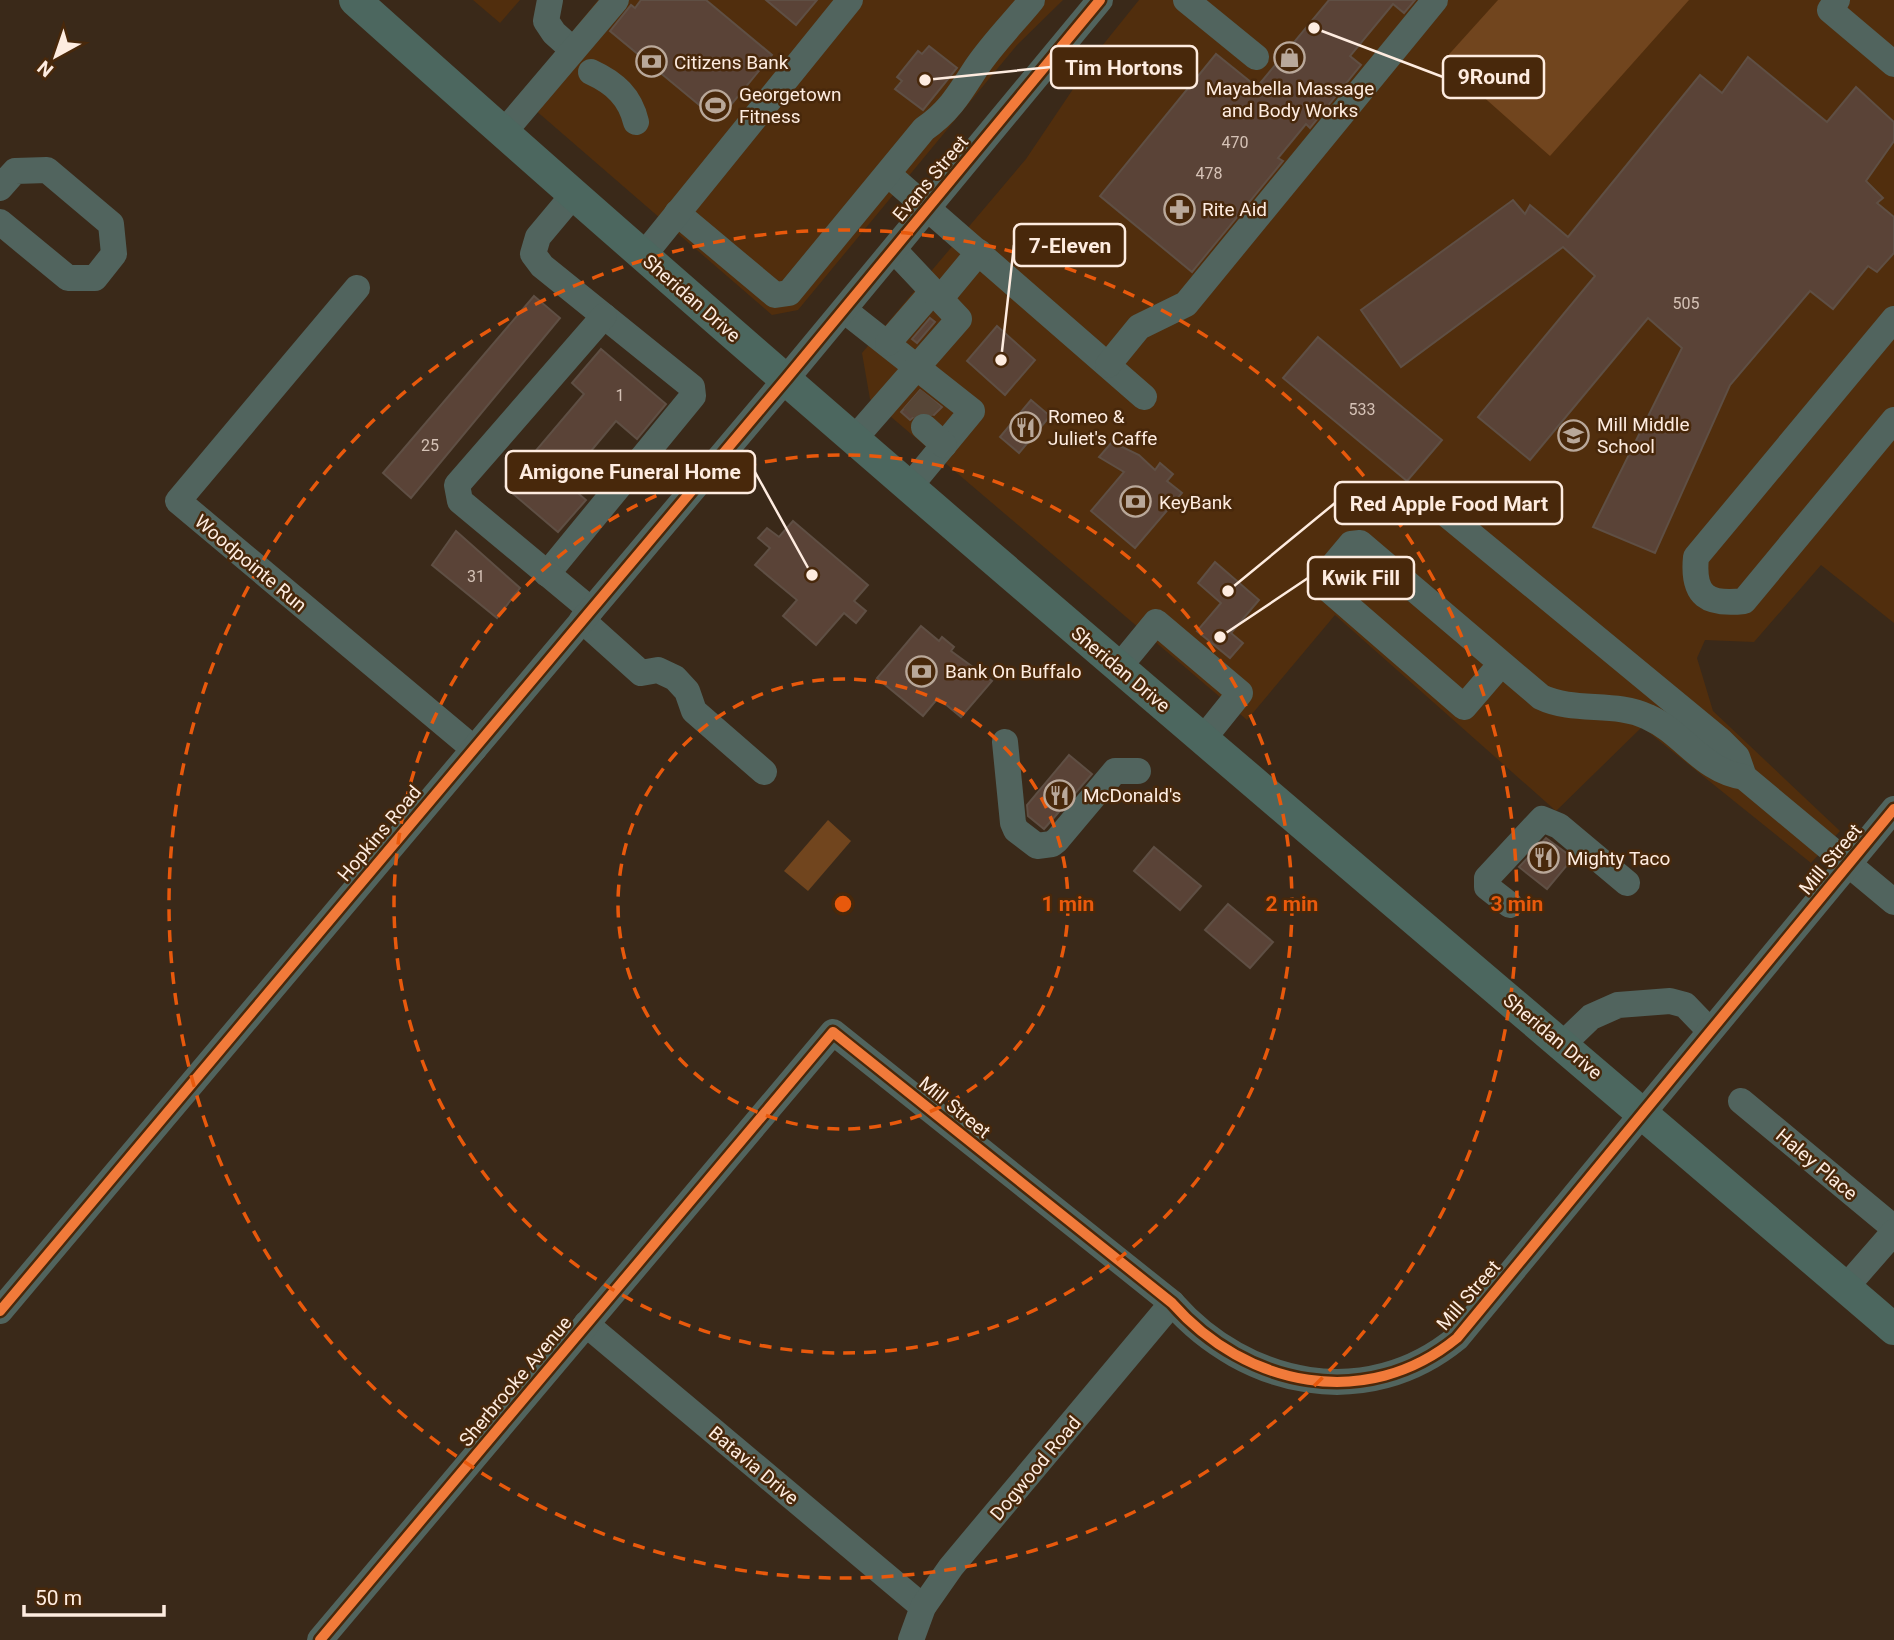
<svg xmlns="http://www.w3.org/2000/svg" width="1894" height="1640" font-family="Roboto,sans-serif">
<rect width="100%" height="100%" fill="#3a2919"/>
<g fill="#512e0d">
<path d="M473,0H520L500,23Z"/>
<path d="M598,0H1063L1017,45L798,310L772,315L519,96Z"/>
<path d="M1139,0H1894V623L1821,565L1754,642L1705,640L1697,658L1713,711L1840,831L1811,863L1642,727L1556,811L1335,615L1247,720L870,399L862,353L1026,159L1102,46Z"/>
</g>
<g fill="#71451e">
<path d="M1498,0H1689L1550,156L1443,61Z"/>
<path d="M828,820L851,841L808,891L784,871Z"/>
</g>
<g fill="#5a4337" stroke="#5f4f44" stroke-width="2">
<path d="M641,0H706L772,55L730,106L704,109L610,31L631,5L635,8Z"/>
<path d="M766,0H817L796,25Z"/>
<path d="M1329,0H1415L1404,13L1393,4L1350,56L1361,65L1310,128L1306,124L1278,158L1283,161L1192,272L1100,196L1216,54L1257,87Z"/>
<path d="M929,46L957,68L923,110L895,89L902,81L897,77L918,51L922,54Z"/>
<path d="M1748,57L1827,122L1856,87L1894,122V141L1866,181L1883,198L1877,203L1894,217V253L1877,272L1868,266L1833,309L1810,291L1730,385L1655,553L1593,527L1682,348L1648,318L1530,460L1478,417L1595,276L1563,247L1401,367L1361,310L1513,200L1525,214L1530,205L1568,237L1700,75L1722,93Z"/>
<path d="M534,296L560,318L411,498L383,473Z"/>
<path d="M930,318L935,322L917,343L912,339Z"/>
<path d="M997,326L1035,360L1005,395L967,361Z"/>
<path d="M1318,337L1442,440L1407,481L1283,378Z"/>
<path d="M601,349L666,404L637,439L616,421L565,482L586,500L558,532L505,487L584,394L572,383Z"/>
<path d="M920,390L942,407L934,415L920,412L910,420L901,412Z"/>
<path d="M1031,400L1050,416L1019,453L1000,437Z"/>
<path d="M1112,442L1139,455L1155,470L1160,463L1173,474L1167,481L1182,493L1135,548L1091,511L1124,472L1099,457Z"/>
<path d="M793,521L868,585L854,601L866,611L856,623L844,613L816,645L783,616L797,600L755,565L770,548L758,538L767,528L779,537Z"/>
<path d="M456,531L520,588L497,618L432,565Z"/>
<path d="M1215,562L1259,600L1231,633L1243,643L1230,658L1197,631L1221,603L1198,583Z"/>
<path d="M921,626L939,641L942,637L954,647L951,651L992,681L961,717L938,698L923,716L877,678Z"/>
<path d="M1069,755L1092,774L1044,829L1028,816L1027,805Z"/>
<path d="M1546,838L1573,858L1547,889L1519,867Z"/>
<path d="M1154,847L1201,886L1180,910L1134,871Z"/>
<path d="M1228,904L1273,942L1250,968L1205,930Z"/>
</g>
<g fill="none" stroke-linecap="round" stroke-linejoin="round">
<path stroke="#574637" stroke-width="26" stroke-dasharray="26 13" stroke-linecap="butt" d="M912,399L933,417"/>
<g stroke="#51645e" stroke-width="26">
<path d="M550,0L546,21L554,33L573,50"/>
<path d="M1186,0L1256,57"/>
<path d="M1837,0L1830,10L1894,64"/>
<path d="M591,72C615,83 630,97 636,122"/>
<path d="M503,133L616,0"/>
<path d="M888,174L1144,397"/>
<path d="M0,188L15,171L47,170L111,224L114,254L95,278H68L0,222"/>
<path d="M677,213L775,295L789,293L924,129C949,112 960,93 976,68C992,44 1014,22 1032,0"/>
<path d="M643,256L850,0"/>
<path d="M357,288L178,501L474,749"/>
<path d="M940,299L979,252"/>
<path d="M844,310L972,411L910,486"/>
<path d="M1894,319L1696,557C1692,597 1708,605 1744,601L1894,420"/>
<path d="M888,343L933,291"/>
<path d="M1108,365L1139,327L1186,304L1435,0"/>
<path d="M924,427L944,445"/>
<path d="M855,438L959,319L894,250"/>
<path d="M1434,504L1720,740L1737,757L1744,777"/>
<path d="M547,574L693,396L692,387L542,266L533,254L538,237L574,194"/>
<path d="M591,610L460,501L457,485L604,316"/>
<path d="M582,620L641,673L658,670L675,678L687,691L694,711L764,772"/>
<path d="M1501,664L1464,707L1328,589L1325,575L1351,544L1360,543L1541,697C1574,713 1615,701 1648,717C1684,733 1702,771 1744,777L1894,902"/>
<path d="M1119,667L1156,622L1240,693L1203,739"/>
<path d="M1005,742L1013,823L1016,830L1037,846L1052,844L1057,840L1115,771H1138"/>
<path d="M1510,905L1487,887V878L1542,819L1559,826L1627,883"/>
<path d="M1563,1044L1591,1017L1618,1005L1670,1001L1685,1005L1710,1031"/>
<path d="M1741,1101L1894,1228"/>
<path d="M1846,1287L1894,1232"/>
<path d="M0,1311L786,379L1100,0"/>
<path d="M586,1324L923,1607"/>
<path d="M320,1640L833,1032L1172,1303C1246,1387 1367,1412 1457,1338L1894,809"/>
<path d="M911,1640L923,1607L951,1567L1172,1303"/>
</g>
<path stroke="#4c675f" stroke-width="32" d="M355,0C860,453 1380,888 1894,1329"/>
<defs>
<g id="cycleway">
<path d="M0,1311L786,379L1100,0"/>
<path d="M320,1640L833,1032L1172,1303C1246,1387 1367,1412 1457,1338L1894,809"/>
</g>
</defs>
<use href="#cycleway" stroke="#48280b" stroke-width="15"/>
<use href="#cycleway" stroke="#f17a3a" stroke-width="10"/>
</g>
<g fill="none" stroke="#e8590c" stroke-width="3.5" stroke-dasharray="12 9">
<circle cx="843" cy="904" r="225"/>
<circle cx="843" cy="904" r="449"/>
<circle cx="843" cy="904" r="674"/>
</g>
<defs>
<symbol id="shop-ring" viewBox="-11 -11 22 22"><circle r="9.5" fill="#48280b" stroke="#b9a89a" stroke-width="1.5"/><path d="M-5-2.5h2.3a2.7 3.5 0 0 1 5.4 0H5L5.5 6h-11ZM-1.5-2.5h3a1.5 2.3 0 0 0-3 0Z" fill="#b9a89a"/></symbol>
<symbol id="bank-ring" viewBox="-11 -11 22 22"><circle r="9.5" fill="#48280b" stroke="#b9a89a" stroke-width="1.5"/><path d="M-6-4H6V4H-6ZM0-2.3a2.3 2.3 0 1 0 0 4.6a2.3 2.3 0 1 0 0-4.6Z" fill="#b9a89a"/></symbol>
<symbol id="stadium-ring" viewBox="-11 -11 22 22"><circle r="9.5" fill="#48280b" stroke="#b9a89a" stroke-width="1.5"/><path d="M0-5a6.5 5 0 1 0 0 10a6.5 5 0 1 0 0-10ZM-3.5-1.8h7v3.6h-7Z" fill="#b9a89a"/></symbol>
<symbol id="pharmacy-ring" viewBox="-11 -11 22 22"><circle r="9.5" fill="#48280b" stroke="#b9a89a" stroke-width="1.5"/><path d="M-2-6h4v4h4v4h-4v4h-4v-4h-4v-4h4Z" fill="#b9a89a"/></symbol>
<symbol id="restaurant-ring" viewBox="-11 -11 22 22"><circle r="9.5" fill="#48280b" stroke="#b9a89a" stroke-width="1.5"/><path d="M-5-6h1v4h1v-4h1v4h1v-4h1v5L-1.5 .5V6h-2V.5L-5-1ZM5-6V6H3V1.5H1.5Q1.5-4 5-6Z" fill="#b9a89a"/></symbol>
<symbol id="school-ring" viewBox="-11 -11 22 22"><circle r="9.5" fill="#48280b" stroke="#b9a89a" stroke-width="1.5"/><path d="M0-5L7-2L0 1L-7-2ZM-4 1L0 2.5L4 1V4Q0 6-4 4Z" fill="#b9a89a"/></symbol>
</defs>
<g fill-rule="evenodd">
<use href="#shop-ring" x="1272" y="40" width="35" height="35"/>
<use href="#bank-ring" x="634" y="44" width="35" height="35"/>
<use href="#stadium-ring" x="698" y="88" width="35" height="35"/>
<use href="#pharmacy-ring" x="1162" y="192" width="35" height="35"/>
<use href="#restaurant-ring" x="1008" y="410" width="35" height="35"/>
<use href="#school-ring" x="1556" y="418" width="35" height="35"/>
<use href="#bank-ring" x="1118" y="484" width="35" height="35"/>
<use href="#bank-ring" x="904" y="654" width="35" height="35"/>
<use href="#restaurant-ring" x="1042" y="778" width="35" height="35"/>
<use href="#restaurant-ring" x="1526" y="840" width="35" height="35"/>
</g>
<g text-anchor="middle" stroke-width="5" stroke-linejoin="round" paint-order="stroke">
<g font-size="16" fill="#d5c2b6">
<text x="1235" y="148">470</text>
<text x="1209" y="179">478</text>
<text x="1686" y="309">505</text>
<text x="620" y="401">1</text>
<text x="1362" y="415">533</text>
<text x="430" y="451">25</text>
<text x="476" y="582">31</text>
</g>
<g font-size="19" fill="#feece0" stroke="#48280b" text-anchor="start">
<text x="674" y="69">Citizens Bank</text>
<text x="1290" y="95" text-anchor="middle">Mayabella Massage<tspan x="1290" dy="22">and Body Works</tspan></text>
<text x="739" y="101">Georgetown<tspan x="739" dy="22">Fitness</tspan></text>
<text x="1202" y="216">Rite Aid</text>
<text x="1048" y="423">Romeo &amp;<tspan x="1048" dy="22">Juliet's Caffe</tspan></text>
<text x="1597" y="431">Mill Middle<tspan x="1597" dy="22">School</tspan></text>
<text x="1159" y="509">KeyBank</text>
<text x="945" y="678">Bank On Buffalo</text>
<text x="1083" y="802">McDonald's</text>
<text x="1567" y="865">Mighty Taco</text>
</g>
<g font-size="19" fill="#feece0" stroke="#48280b">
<text transform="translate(930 178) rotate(-50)" y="7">Evans Street</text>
<text transform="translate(692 298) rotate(41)" y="7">Sheridan Drive</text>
<text transform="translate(251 563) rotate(40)" y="7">Woodpointe Run</text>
<text transform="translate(1121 669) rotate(40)" y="7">Sheridan Drive</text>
<text transform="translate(379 833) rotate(-50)" y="7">Hopkins Road</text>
<text transform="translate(1830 859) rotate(-50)" y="7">Mill Street</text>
<text transform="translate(1553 1036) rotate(40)" y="7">Sheridan Drive</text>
<text transform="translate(955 1107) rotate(39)" y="7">Mill Street</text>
<text transform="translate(1817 1164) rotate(40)" y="7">Haley Place</text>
<text transform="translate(1468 1295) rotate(-49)" y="7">Mill Street</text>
<text transform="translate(515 1381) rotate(-50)" y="7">Sherbrooke Avenue</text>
<text transform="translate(754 1465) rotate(40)" y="7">Batavia Drive</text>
<text transform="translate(1035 1468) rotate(-50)" y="7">Dogwood Road</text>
</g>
</g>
<circle cx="843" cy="904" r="10" fill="#e8590c" stroke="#48280b" stroke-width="3.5"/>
<g font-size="21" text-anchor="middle" font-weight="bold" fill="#e8590c" stroke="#48280b" stroke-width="5" stroke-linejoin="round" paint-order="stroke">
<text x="1068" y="911">1 min</text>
<text x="1292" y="911">2 min</text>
<text x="1517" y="911">3 min</text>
</g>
<path fill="none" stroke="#feece0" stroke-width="2.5" d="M925 80L1051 67M1314 28L1443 77M1001 360L1014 245M812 575L755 472M1228 591L1335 503M1220 637L1308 578"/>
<g fill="#feece0" stroke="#48280b" stroke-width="2.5">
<circle cx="925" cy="80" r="7"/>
<circle cx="1314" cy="28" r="7"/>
<circle cx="1001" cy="360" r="7"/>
<circle cx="812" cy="575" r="7"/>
<circle cx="1228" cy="591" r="7"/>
<circle cx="1220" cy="637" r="7"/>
</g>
<g fill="#48280b" stroke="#feece0" stroke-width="2.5">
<rect x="1051" y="46" width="146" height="42" rx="7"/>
<rect x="1443" y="56" width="101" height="42" rx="7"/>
<rect x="1014" y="224" width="111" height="42" rx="7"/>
<rect x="506" y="451" width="249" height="42" rx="7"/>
<rect x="1335" y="482" width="227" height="42" rx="7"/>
<rect x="1308" y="557" width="106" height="42" rx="7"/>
</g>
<g font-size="21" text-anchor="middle" font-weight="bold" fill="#feece0">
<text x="1124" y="75">Tim Hortons</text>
<text x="1494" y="84">9Round</text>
<text x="1070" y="253">7-Eleven</text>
<text x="630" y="479">Amigone Funeral Home</text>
<text x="1449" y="511">Red Apple Food Mart</text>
<text x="1361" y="585">Kwik Fill</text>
</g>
<g transform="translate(56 56) rotate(220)" stroke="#48280b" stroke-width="5" paint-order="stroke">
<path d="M0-5L12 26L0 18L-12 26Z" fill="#feece0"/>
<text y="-10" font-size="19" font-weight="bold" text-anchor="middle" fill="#feece0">N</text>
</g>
<path d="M24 1605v10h140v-10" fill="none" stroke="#feece0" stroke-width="3.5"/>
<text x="35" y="1605" font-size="21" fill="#feece0" stroke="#48280b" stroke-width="5" paint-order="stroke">50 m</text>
</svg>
